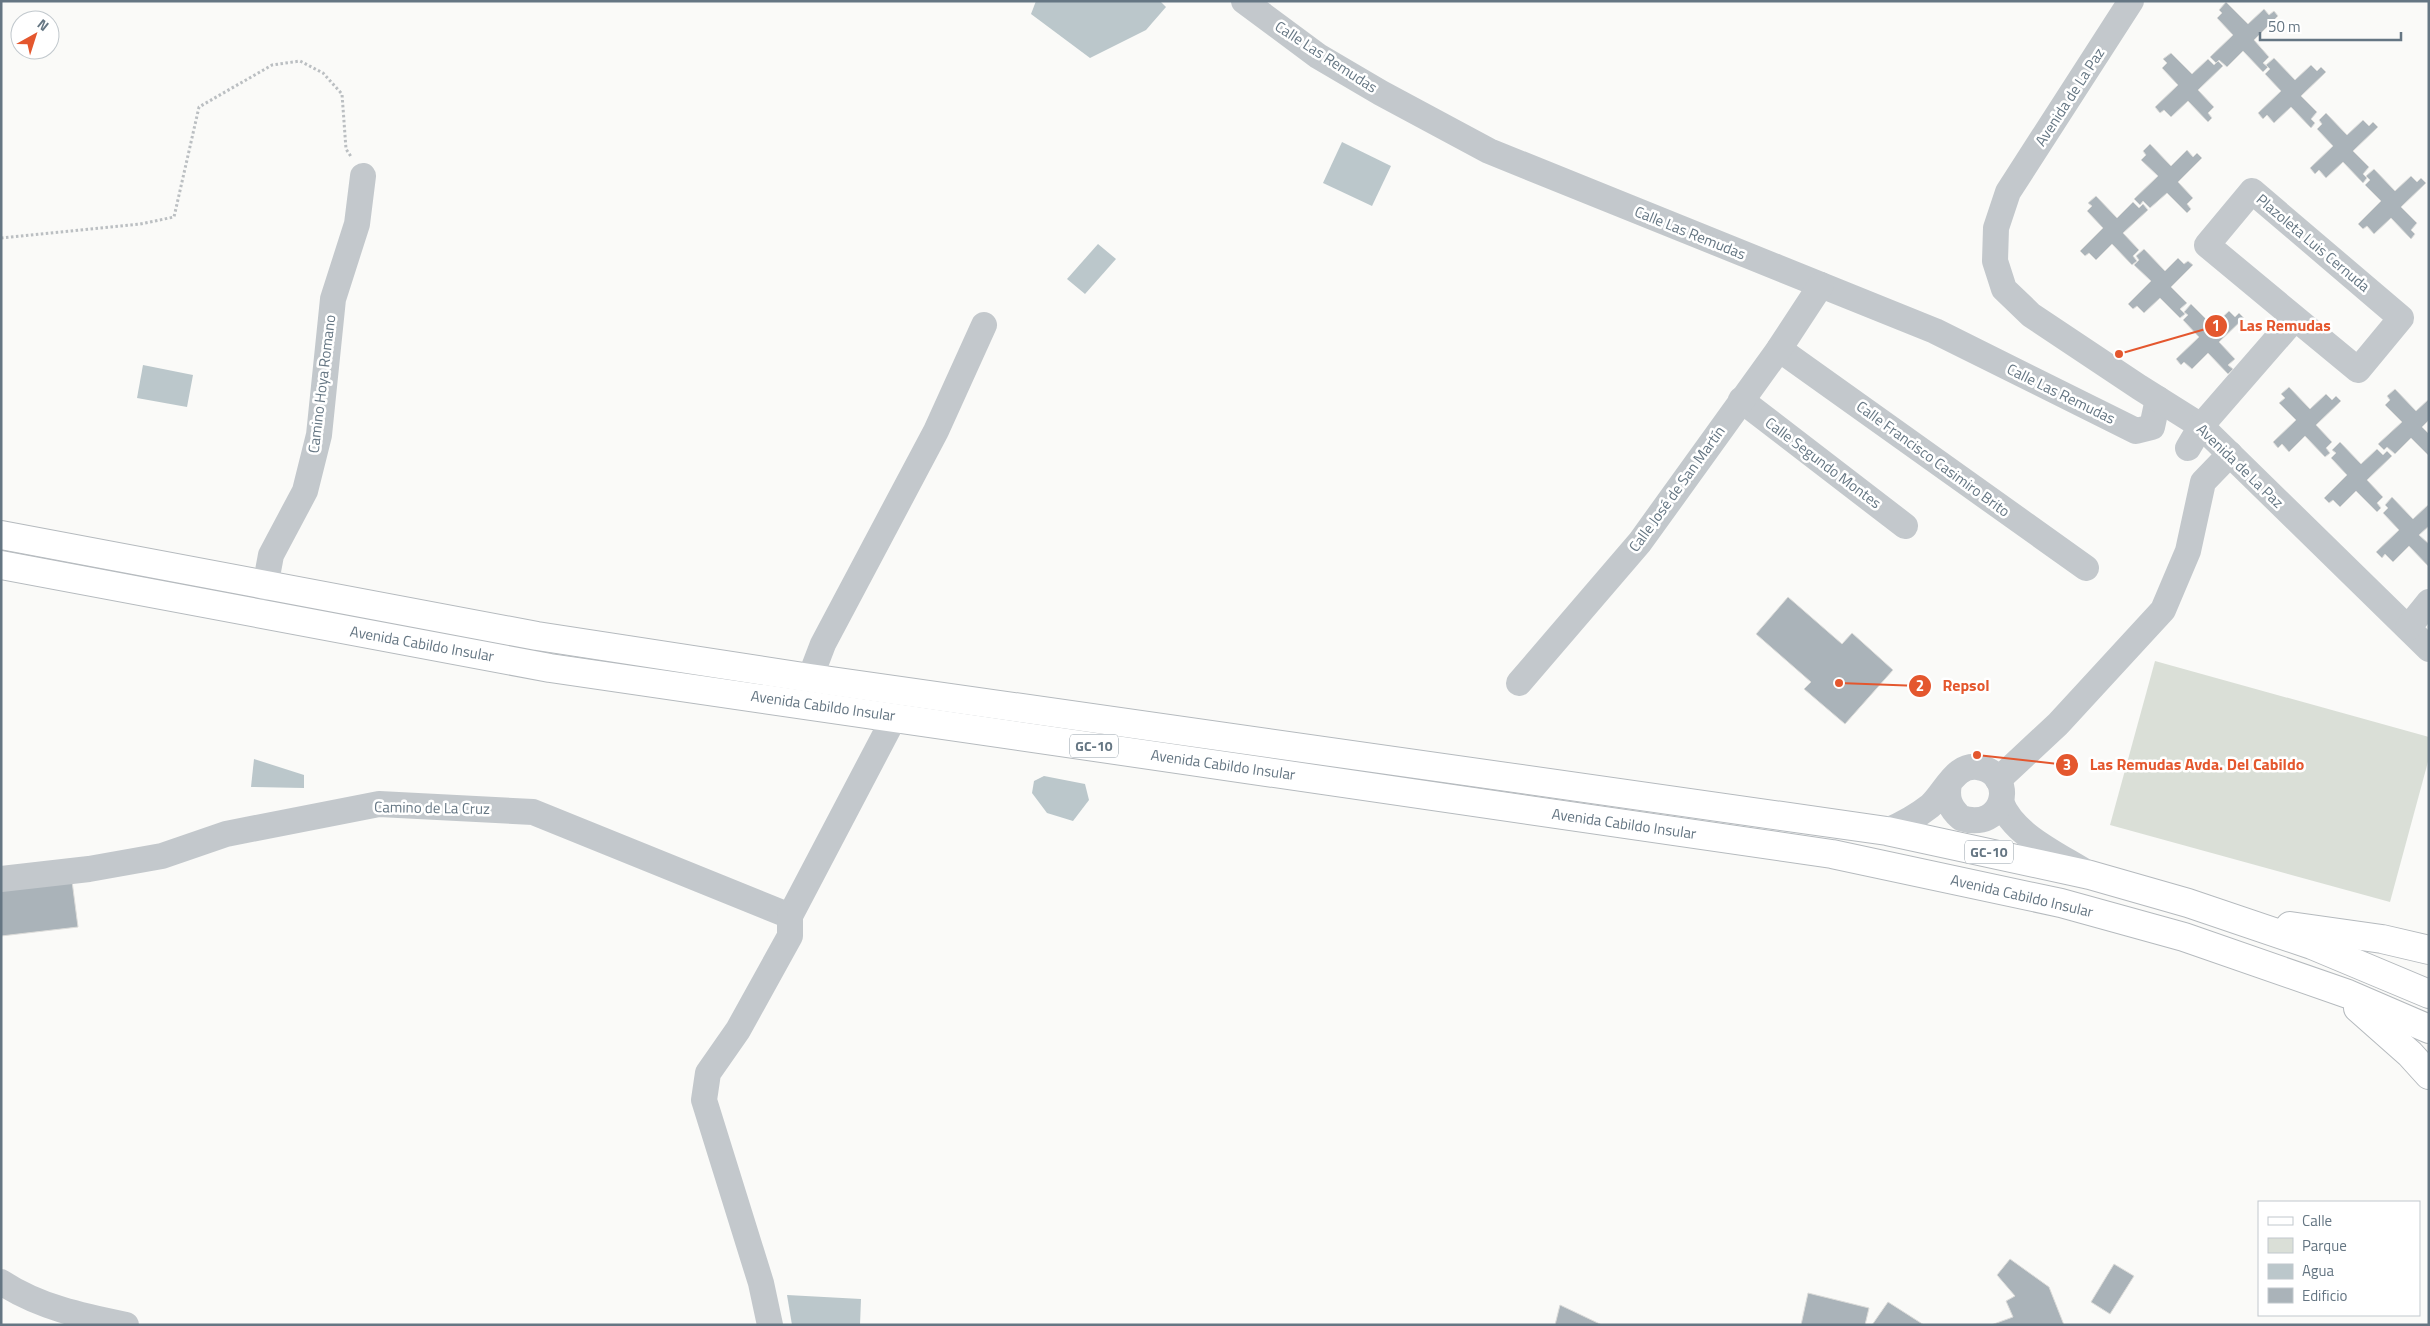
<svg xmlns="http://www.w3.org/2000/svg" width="2430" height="1326" font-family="'Titillium Web',sans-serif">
<rect width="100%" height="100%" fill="#fafaf8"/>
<path fill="#dadfd7" d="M2155,661L2429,737V758L2390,902L2110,825Z"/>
<g fill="#bbc7cb">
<path d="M1036,1H1160L1166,7L1146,30L1090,58L1031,14Z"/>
<path d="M1342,142L1391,166L1372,206L1323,183Z"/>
<path d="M1098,244L1116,259L1085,294L1067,279Z"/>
<path d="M143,365L193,375L187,407L137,398Z"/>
<path d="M254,759L304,775V788L251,787Z"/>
<path d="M1044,776L1085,784L1089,800L1073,821L1047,813L1032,793L1034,781Z"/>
<path d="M787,1295L861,1299L860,1325H792Z"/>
</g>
<g fill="#aab3b9" stroke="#dcdcda">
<path d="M2226,2L2248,24L2264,9L2269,15L2274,11L2278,16L2254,40L2269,57L2263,63L2268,67L2263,72L2243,51L2227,67L2219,60L2216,63L2210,57L2233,35L2217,18L2222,13L2219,10Z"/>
<path d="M2171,53L2192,74L2208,59L2214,65L2218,61L2223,66L2198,90L2214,107L2208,113L2212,118L2208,122L2188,101L2171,117L2164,110L2160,113L2155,107L2178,85L2162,68L2167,63L2163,59Z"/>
<path d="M2274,58L2295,80L2311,65L2317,71L2321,67L2326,72L2301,96L2317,112L2311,119L2315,123L2311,128L2291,107L2274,123L2267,115L2263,119L2258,113L2281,91L2265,74L2270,69L2266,65Z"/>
<path d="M2326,113L2347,135L2363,120L2369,126L2373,122L2378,127L2353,151L2369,167L2363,174L2367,178L2363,183L2343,162L2326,178L2319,170L2315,174L2310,168L2333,146L2317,129L2322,124L2319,120Z"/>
<path d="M2150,144L2171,166L2187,150L2193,157L2197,153L2202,158L2178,182L2193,198L2187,204L2191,209L2187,213L2167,193L2150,208L2143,201L2140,205L2134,199L2158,176L2141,160L2146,155L2143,151Z"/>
<path d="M2374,169L2395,191L2411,176L2417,182L2421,178L2426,183L2401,207L2417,223L2411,230L2415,234L2411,239L2391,218L2374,234L2367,226L2363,229L2358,224L2381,201L2365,185L2370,180L2366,176Z"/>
<path d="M2096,196L2117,218L2133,202L2139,208L2143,204L2148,210L2123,233L2139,250L2133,256L2137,261L2132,265L2112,244L2096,260L2089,253L2085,256L2080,251L2103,228L2087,211L2092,206L2088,203Z"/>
<path d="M2144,249L2165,271L2178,258L2184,264L2188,261L2193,265L2171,287L2187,303L2180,309L2185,314L2180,318L2160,298L2144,313L2137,306L2133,309L2128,304L2151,281L2134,265L2139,260L2136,256Z"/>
<path d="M2191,304L2213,326L2229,311L2235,317L2239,313L2244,318L2219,342L2235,359L2228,365L2233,369L2228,374L2208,353L2192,369L2184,362L2181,365L2176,359L2199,337L2183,320L2188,315L2184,312Z"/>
<path d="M2289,387L2310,409L2326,394L2332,400L2336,396L2341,401L2316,425L2332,442L2326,448L2330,453L2325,457L2305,436L2289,452L2282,444L2278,448L2273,442L2296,420L2279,403L2285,398L2281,394Z"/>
<path d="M2395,389L2416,411L2429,399V420L2422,427L2429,434V456L2411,438L2395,454L2387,447L2384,450L2378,444L2402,422L2385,405L2390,400L2387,396Z"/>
<path d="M2340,442L2361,464L2377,449L2383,455L2387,451L2392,456L2367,480L2383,497L2377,503L2381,508L2377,512L2356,491L2340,507L2333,500L2329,503L2324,498L2347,475L2331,458L2336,453L2332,450Z"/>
<path d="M2392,497L2413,519L2429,504V526L2419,535L2429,544V567L2409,546L2393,562L2385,554L2382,558L2376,552L2399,530L2383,513L2388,508L2385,505Z"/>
<path d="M1788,597L1842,644L1852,633L1893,670L1845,724L1804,689L1811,682L1756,634Z"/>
<path d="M72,881L78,927L1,936V890Z"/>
<path d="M2010,1259L2049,1287L2064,1325H1991L2013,1317L2006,1301L2015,1296L1997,1275Z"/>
<path d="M2114,1264L2134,1276L2110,1314L2091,1302Z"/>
<path d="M1808,1293L1869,1308L1865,1325H1801Z"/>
<path d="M1888,1302L1924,1325H1872Z"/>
<path d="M1560,1305L1602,1325H1555Z"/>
</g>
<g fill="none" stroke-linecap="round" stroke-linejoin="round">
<defs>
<g id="major">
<path d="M1,535L537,636L810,678L1887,831L2090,875L2188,903L2312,945L2429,994"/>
<path d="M1,565L550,668L1832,854L2061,903L2184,937L2348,994L2429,1029"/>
<path d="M2290,926L2382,939L2429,950"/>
<path d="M2358,1008L2410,1054L2429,1075"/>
</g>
</defs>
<use href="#major" stroke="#b5babe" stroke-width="30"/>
<path stroke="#bbbfc2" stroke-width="3" stroke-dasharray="2.5 2.5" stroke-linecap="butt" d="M1,238L140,224L174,217L199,107L272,65L300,61L323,73L342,94L346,149L352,158"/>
<g stroke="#c3c8cc" stroke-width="26">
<path d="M1244,1L1318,56L1381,93L1489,151L1935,331L2136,431L2152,427L2158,399"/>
<path d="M2131,1L2008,192L1996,228L1995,261L2004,289L2031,315L2139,387L2201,426L2429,649"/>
<path d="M1779,349L2086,568"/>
<path d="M1741,400L1905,526"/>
<path d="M2188,448L2201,426L2295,318L2358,370L2401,318L2252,191L2207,245L2295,318"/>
<path d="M265,587L271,555L305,491L319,435L333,299L357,224L363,176"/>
<path d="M2408,628L2429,602"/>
<path d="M810,678L823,644L936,431L984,325"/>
<path d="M1519,683L1640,542L1779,349L1821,285"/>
<path d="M1998,780L2058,724L2163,610L2188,551L2203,482L2230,454"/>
<path d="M2001,802C2013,835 2059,855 2087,873"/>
<path d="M1887,831C1903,824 1916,817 1930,806C1946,792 1956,760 1982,768C2016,777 2005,832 1961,818C1950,808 1946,799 1949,784"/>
<path d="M1,879L89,869L162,856L226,834L379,804L533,812L790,916"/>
<path d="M1,1282C39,1307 82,1316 126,1325"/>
<path d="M770,1325L761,1283L704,1100L708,1073L738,1030L790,936V916L895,716"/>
</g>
<use href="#major" stroke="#fff" stroke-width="28"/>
</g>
<g text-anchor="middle" stroke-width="5" stroke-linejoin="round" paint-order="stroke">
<g fill="#fff" stroke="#939fa8" stroke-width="1">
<rect x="1070" y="734.5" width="48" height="23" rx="4"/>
<rect x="1965" y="840.5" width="48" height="23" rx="4"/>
</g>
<g font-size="14" font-weight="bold" fill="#657683">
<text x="1094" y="751">GC-10</text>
<text x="1989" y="857">GC-10</text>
</g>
<g font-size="15" fill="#657683" stroke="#fff">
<text transform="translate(1326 57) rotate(33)" y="5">Calle Las Remudas</text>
<text transform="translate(2070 97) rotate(-57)" y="5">Avenida de La Paz</text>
<text transform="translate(1690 233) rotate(22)" y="5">Calle Las Remudas</text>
<text transform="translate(2313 243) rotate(40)" y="5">Plazoleta Luis Cernuda</text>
<text transform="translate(322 384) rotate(-83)" y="5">Camino Hoya Romano</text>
<text transform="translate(2061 394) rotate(26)" y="5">Calle Las Remudas</text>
<text transform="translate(1933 459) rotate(36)" y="5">Calle Francisco Casimiro Brito</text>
<text transform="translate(1823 463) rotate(37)" y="5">Calle Segundo Montes</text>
<text transform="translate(2240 466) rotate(44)" y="5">Avenida de La Paz</text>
<text transform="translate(1677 489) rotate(-54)" y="5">Calle José de San Martín</text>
<text transform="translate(422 644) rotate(10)" y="5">Avenida Cabildo Insular</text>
<text transform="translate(823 706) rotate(8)" y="5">Avenida Cabildo Insular</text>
<text transform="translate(1223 765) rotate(8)" y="5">Avenida Cabildo Insular</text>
<text transform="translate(432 808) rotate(1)" y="5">Camino de La Cruz</text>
<text transform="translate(1624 824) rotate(8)" y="5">Avenida Cabildo Insular</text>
<text transform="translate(2022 896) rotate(13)" y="5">Avenida Cabildo Insular</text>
</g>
</g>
<path fill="none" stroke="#e4572e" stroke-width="2" d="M2119 354L2216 326M1839 683L1920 686M1977 755L2067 765"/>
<g fill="#e4572e" stroke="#fff" stroke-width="2">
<circle cx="2119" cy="354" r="5"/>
<circle cx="1839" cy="683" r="5"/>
<circle cx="1977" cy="755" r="5"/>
<circle cx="2216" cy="326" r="12"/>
<circle cx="1920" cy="686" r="12"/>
<circle cx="2067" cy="765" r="12"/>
</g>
<g font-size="15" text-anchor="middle" font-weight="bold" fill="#fff">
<text x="2216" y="331">1</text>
<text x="1920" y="691">2</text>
<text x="2067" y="770">3</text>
</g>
<g font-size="16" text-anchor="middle" font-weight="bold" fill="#e4572e" stroke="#fff" stroke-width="5" stroke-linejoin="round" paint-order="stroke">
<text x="2285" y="331">Las Remudas</text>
<text x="1966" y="691">Repsol</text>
<text x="2197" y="770">Las Remudas Avda. Del Cabildo</text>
</g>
<rect width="2430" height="1326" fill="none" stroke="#657683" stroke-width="5"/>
<rect x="2258" y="1201" width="162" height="115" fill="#ffffff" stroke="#c1c8cd"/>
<rect x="2268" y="1217" width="25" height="8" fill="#ffffff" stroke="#c1c8cd"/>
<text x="2302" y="1226" font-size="15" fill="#657683">Calle</text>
<rect x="2268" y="1238" width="25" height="15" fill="#dadfd7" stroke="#c1c8cd"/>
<text x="2302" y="1251" font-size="15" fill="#657683">Parque</text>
<rect x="2268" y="1264" width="25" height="15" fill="#bbc7cb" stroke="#c1c8cd"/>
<text x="2302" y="1276" font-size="15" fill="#657683">Agua</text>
<rect x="2268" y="1288" width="25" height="15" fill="#aab3b9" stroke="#c1c8cd"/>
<text x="2302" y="1301" font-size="15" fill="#657683">Edificio</text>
<g transform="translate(35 35) rotate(39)"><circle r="24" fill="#ffffff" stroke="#c1c8cd"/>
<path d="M0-4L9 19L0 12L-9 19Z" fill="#e4572e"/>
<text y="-8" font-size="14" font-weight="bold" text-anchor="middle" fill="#657683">N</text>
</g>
<path d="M2260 32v8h141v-8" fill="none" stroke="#657683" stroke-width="2.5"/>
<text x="2268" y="32" font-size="15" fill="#657683" stroke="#ffffff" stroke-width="4" paint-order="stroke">50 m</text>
</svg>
